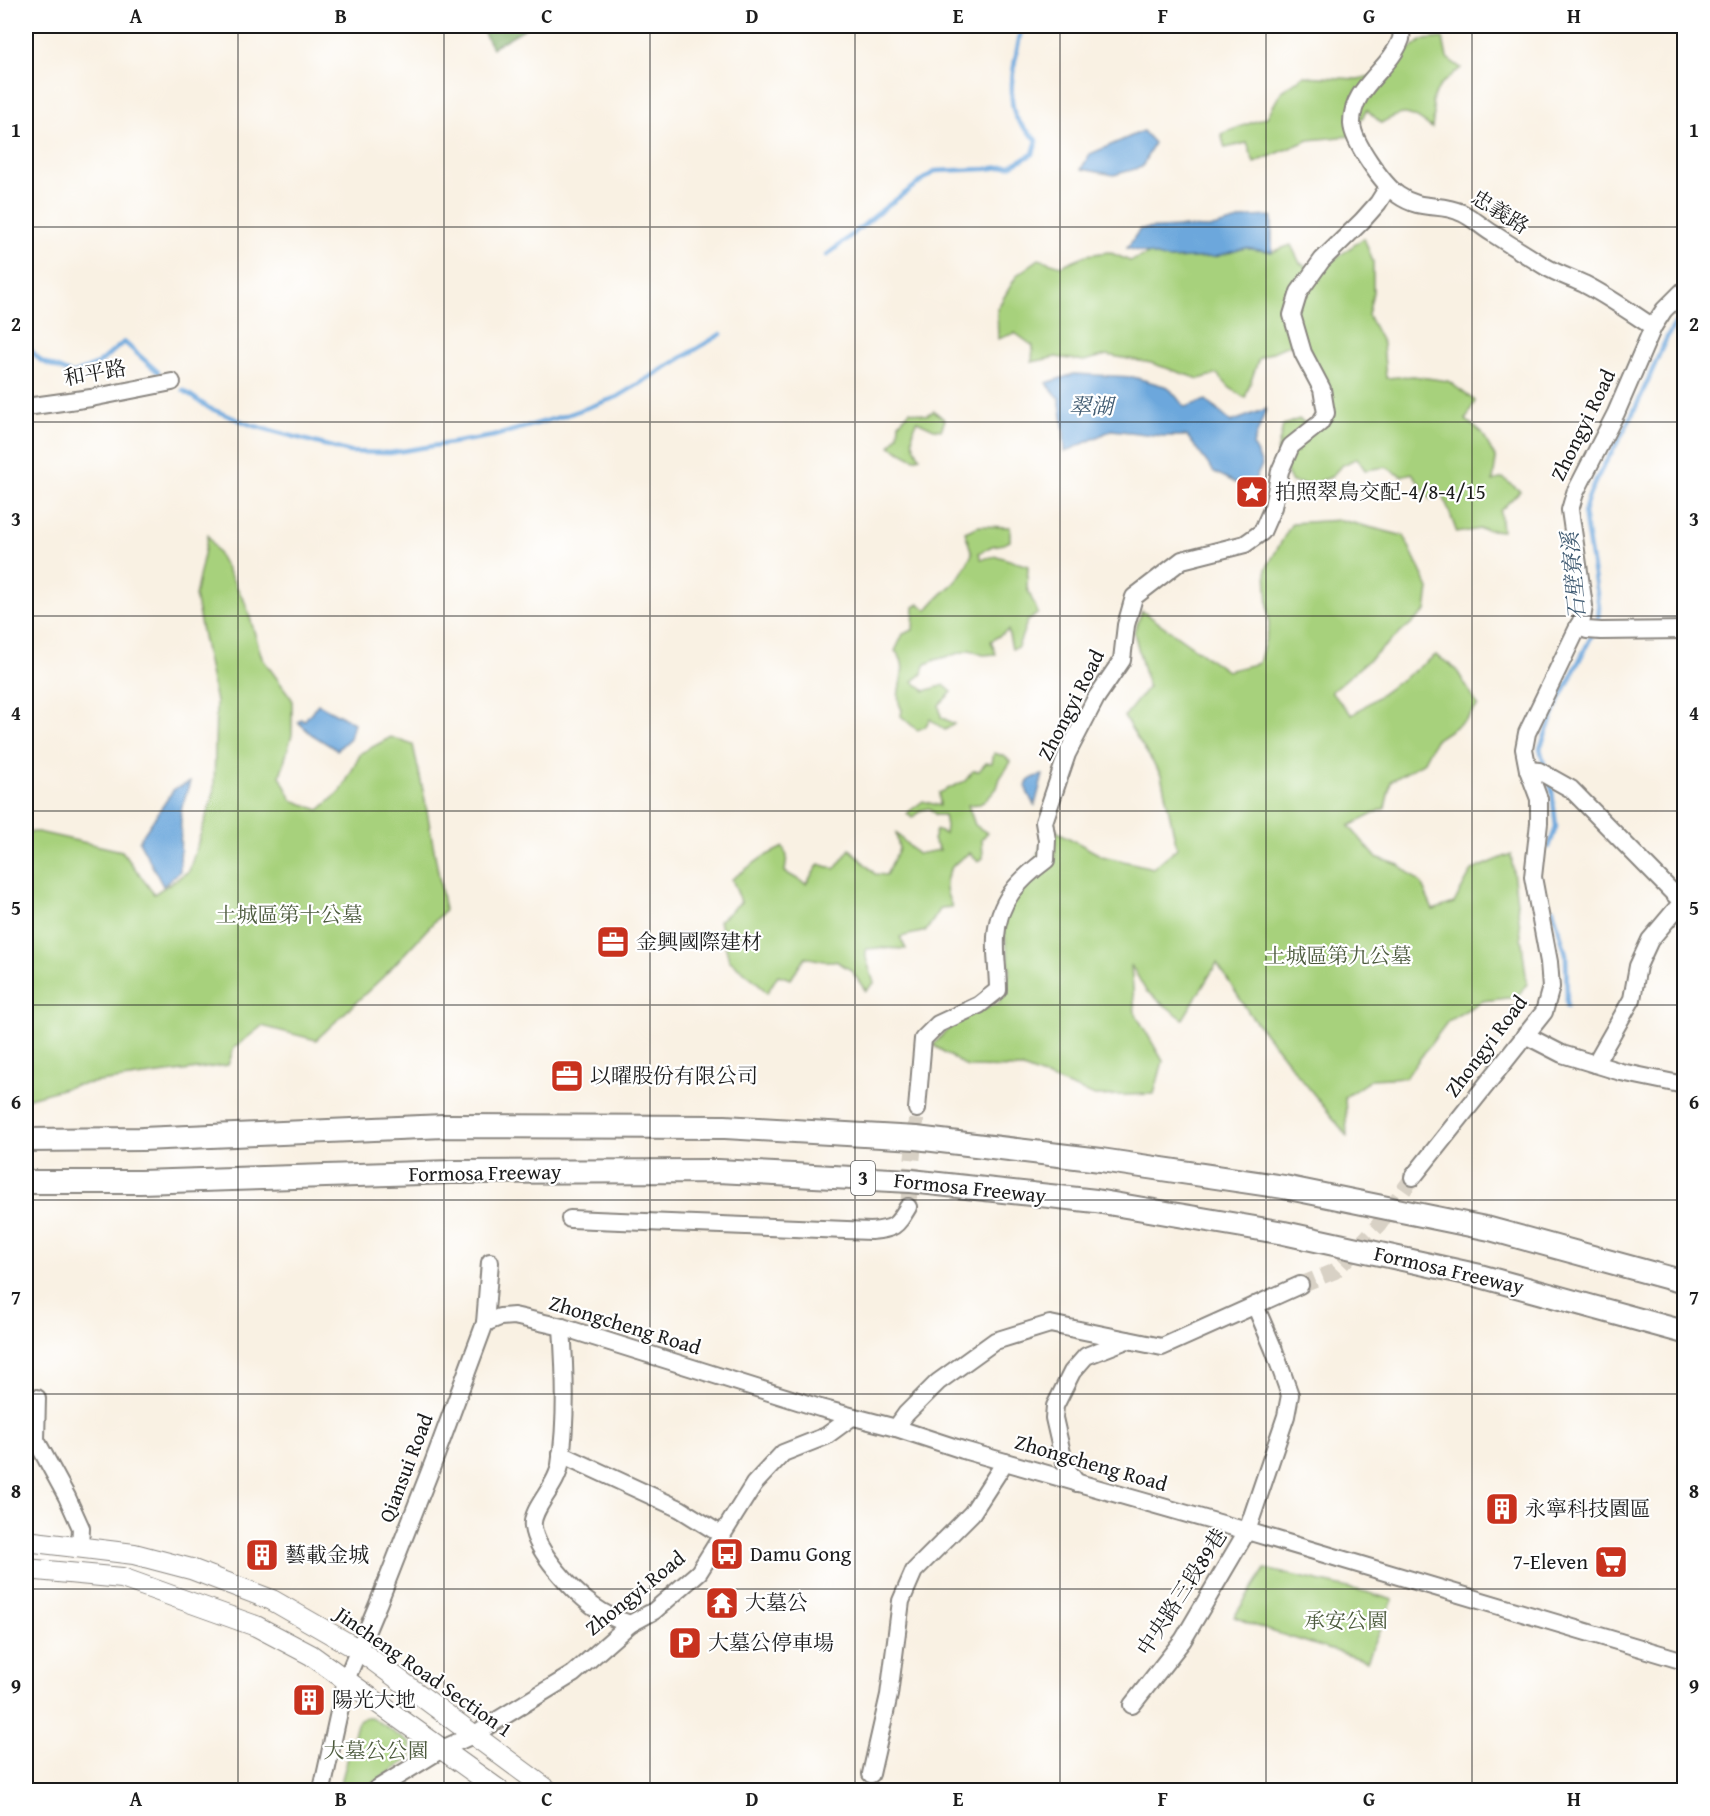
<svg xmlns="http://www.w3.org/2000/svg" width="1710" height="1816" font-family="'Gentium Book Plus','Noto Serif TC',serif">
<rect width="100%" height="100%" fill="#fff"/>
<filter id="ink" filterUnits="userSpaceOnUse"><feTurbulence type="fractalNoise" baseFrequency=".0167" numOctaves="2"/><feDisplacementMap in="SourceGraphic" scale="12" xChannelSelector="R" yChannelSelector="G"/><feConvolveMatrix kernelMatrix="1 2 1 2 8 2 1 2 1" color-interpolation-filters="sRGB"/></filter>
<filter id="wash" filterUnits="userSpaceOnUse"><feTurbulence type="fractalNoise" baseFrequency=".008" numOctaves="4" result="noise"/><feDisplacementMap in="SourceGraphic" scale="24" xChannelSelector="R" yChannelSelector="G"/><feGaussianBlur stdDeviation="1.35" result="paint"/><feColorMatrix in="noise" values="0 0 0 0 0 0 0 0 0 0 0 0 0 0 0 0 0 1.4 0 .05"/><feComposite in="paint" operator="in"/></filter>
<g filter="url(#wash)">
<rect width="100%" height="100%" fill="#f9f1e3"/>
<g fill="#a7d17c" stroke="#62764c" stroke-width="1.5">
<path d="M1443,38L1447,58L1461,68L1440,85L1432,101L1434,113L1432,128C1409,112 1406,109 1381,123L1367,110L1351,136L1309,140L1254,163L1247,143L1225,148L1221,134L1267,117L1281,92L1303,76L1358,79L1376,75L1397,57L1423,40Z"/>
<path d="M1364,238L1373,262V292L1368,315L1383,344L1386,378L1413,376L1448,381L1475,401L1466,420L1482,433L1496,459L1493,481L1503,478L1520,491L1500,511L1502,531L1480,529L1457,533L1443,495L1430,499L1412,473L1401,476L1386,467L1365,470L1357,458L1341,466L1331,477L1310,485L1292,482L1277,453L1283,425L1299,419L1315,429L1327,416L1302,339L1259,358L1245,398L1230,388L1217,374L1199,379L1151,363L1107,355L1084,361L1056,357L1032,362L1033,346L1015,333L998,339L997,309L1017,275L1039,259L1061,266L1086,255L1109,252L1130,261L1151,253L1168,259L1214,257L1245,248L1272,252L1291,245L1300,263L1317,272Z"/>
<path d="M910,411L926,415L934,411L945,420L941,430L934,429L917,421C910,437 911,443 920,457L914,459L890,446L898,435L899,423Z"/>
<path d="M1341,520L1404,536L1429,589L1426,611L1331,692L1352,715L1436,655L1456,669L1478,706L1464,721L1435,740L1423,763L1391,781L1385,808L1349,826L1376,857L1399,865L1421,883L1433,910L1454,903L1472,870L1511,854L1527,984L1517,997L1482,1001L1448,1021L1406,1077L1372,1079L1345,1097L1347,1136L1249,1013L1217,963L1183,1019L1146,991L1131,965L1135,1013L1163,1061L1154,1094L1095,1096L1023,1068L967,1067L933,1045L957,1020L999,1003L1010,971L1003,921L1027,879L1049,827L1102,856L1153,868L1177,848L1161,775L1124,717L1148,687L1134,632L1142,611L1227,671L1259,663L1269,627L1266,569L1292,523Z"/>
<path d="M979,526L1010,527V541L1004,544L992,546L979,553L981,559L997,556L1028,566L1027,588L1038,613L1027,622L1018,647L1012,649L1008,630L991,641L996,654L983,655L970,650L935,660L926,664L921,675L913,681L925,691L944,685L952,692L939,705L941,717L954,724L945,730L930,719L925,727L917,730L901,716L902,710C890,690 914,669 895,651L903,634L913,630L914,607L919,604L927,610C935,599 944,592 954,583C962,575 967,564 972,554L965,532Z"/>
<path d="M208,535L246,604L262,658L292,699V735L280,776L292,800L319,810L341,791L361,753L391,737L413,745L425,800L445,910L383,977L316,1040L262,1026L234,1048L228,1065L76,1085L26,1099V832H38L122,851L154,894L189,871L214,792L216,702L195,596Z"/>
<path d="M994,753L1004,756L1011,762L1000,778L997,788L990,796L980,804L968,805L975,825L987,833L982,839L983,858L978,862L970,853C956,861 945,870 946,888C946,894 950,901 952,907L941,908L926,931L900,937L906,949L880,948L866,949V958L874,983L866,991L851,970L836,961H824L805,957L791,979L778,975L767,993L758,983L729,960L719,921L741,902L732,879L763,857L783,847L787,856L785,872L806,884L819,864L835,869L850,849L875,874L886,875L899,849L896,833L917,854L940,850L933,840L936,830L945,834L946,826L944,815H936L929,808L922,810L912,818L907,813L923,801L940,806L939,793L965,781L973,771H979L986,763H992Z"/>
<path d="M1265,1569L1366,1592L1393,1600L1367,1661L1261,1628L1234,1617Z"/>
<path d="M366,1717H371L411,1744V1758L363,1790H339L357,1724L360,1719Z"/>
</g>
<path fill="#85b36c" stroke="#506844" stroke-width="1.5" d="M480,26H529L492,48Z"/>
<g fill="#6ca7dc" stroke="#44627c" stroke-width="1.5">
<path d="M1143,131L1154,143L1142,167L1114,175L1081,169L1090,154Z"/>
<path d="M1272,216V252L1245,248L1215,257L1168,259L1127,248L1140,229L1180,227L1209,228L1250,217Z"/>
<path d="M1074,374L1133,377L1168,387L1185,407L1206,400L1231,422L1266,409L1253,445L1262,465L1250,490L1214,472L1187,436H1162L1112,430L1065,452L1063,423L1059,398L1046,383Z"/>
<path d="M318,704L354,723L350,738L337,750L311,734L298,722L301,719L304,721Z"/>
<path d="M1043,775L1035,805C1023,789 1021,779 1043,775Z"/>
<path d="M190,782L181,810L180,871L163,886L139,841L174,789Z"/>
</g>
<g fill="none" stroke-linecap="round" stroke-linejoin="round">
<g stroke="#6ca7dc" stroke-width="4.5">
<path d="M827,255L887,206L935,171L986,169L1010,166L1033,154L1037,140C1029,132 1019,125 1015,115C1006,89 1017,52 1022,26"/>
<path d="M26,345L41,361L72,374L98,364L124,342L158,372"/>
<path d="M183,390L209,408L251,425L350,452L390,453L494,436L567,415L617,397L721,334"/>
<path d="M1595,628L1598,622L1599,607L1584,513C1591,481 1611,456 1626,427C1637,406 1646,385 1655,364C1663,346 1670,327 1684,312"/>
<path d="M1545,768L1540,748L1559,701L1592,635"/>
<path d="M1549,847L1556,827L1552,790L1549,782"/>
<path d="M1553,909L1566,954L1567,1006"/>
</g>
</g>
</g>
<g filter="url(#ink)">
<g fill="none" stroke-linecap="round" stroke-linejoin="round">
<g stroke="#d8d1c5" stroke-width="16" stroke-dasharray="16 8" stroke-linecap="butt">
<path d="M908,1207L917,1109"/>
<path d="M1300,1285L1335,1271L1378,1226L1413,1177"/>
</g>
<defs>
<g id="minor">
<path d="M1400,26C1401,30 1402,35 1401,39C1390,70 1351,87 1352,124C1353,142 1383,184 1398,195C1422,212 1440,202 1462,213C1473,218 1482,227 1492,233C1510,245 1528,256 1546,267C1558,274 1571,278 1584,284C1608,296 1630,312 1653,327"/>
<path d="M26,407L91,398L172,382"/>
<path d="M1578,626L1587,630L1601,631L1684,630"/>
<path d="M1528,770L1539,771L1571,789L1682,902L1650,940L1638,966L1632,999L1595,1064"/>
<path d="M1525,1035L1562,1054L1621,1072L1684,1085"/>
<path d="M917,1109L923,1039L938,1024L979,1005L998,990C998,972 995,954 996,937C998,901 1019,880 1046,860L1047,840L1044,822L1067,754L1096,698L1122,660L1126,625L1134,597L1182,560L1245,544L1262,532L1273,507L1280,471L1291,446L1320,423L1326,413L1322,389L1303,353L1292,315L1299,292L1322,260L1362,221L1378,203L1388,187"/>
<path d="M1413,1177L1544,1012L1551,987L1549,962L1533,877L1539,823V799L1528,770L1524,749L1527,733L1582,619L1584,606L1570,510L1575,493L1616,413L1653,327L1664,310L1684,290"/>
<path d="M570,1219L871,1231C894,1229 896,1227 908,1207"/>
<path d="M485,1323L500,1317L514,1316L562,1327L820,1408L896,1428L963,1450L1247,1531L1684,1661"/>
<path d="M562,1327C565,1372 567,1420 560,1465C557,1487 530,1509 533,1527C536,1552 573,1591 593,1606C604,1614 617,1620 630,1624"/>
<path d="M37,1398L36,1440L67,1497L81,1528L80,1547"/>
<path d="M896,1428L906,1414L938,1382L995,1341L1050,1324L1162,1347L1300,1285"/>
<path d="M561,1454L680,1509L722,1535"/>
<path d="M1077,1483L1068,1471L1062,1453L1054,1418L1055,1406L1072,1372L1086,1356L1127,1340"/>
<path d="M1132,1705L1183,1640L1247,1531L1286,1416L1290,1395L1274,1350L1255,1305"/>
<path d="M871,1774L889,1695L901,1601L914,1571L972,1513L1005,1462"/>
<path d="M322,1790L346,1680L378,1604L432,1466L485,1323L490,1262"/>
<path d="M375,1790L442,1749L473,1735L573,1674L630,1624L654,1611L699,1572L754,1484L783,1453L826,1436L852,1417"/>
</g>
<g id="major">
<path d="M26,1541L134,1554L191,1569L272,1600L359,1650L548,1790"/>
<path d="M26,1569L122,1578L256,1626L311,1655L499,1790"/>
</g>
<g id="highway">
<path d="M26,1140L142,1139L444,1126L725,1127L916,1138L1101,1160L1284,1187L1490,1229L1684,1282"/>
<path d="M26,1182H140L452,1172L718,1171L911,1181L1096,1201L1284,1233L1480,1276L1684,1332"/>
</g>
</defs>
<use href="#minor" stroke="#8a8680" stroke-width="20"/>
<use href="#major" stroke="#8a8680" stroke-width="22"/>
<use href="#highway" stroke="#8a8680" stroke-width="26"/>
<use href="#minor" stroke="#fff" stroke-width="16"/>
<use href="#major" stroke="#fff" stroke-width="20"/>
<use href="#highway" stroke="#fff" stroke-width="22"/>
</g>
</g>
<path fill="none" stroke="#1c1c1c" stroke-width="1.5" stroke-opacity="0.55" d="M238,26V1790M444,26V1790M650,26V1790M855,26V1790M1060,26V1790M1266,26V1790M1472,26V1790M26,227H1684M26,422H1684M26,616H1684M26,811H1684M26,1005H1684M26,1200H1684M26,1394H1684M26,1589H1684"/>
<defs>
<symbol id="sight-square" viewBox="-11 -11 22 22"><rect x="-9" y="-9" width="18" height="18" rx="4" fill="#c8321e" stroke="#fff"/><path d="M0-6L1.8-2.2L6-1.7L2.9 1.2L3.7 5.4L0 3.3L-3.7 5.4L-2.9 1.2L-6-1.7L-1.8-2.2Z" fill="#fff"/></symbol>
<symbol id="office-square" viewBox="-11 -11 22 22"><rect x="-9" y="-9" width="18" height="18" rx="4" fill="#c8321e" stroke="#fff"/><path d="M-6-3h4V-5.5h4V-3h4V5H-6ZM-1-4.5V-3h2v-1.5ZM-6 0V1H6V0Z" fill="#fff"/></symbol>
<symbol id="building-square" viewBox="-11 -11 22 22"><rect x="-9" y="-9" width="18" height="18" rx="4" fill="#c8321e" stroke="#fff"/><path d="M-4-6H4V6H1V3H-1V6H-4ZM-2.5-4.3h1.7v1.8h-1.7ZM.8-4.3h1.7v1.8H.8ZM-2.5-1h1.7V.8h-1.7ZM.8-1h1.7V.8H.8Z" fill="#fff"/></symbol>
<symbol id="bus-square" viewBox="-11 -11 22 22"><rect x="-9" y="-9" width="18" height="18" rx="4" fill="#c8321e" stroke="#fff"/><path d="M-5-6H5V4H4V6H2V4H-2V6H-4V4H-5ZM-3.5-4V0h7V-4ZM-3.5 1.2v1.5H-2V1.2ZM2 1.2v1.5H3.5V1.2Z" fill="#fff"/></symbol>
<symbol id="supermarket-square" viewBox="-11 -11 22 22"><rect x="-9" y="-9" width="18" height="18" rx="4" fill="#c8321e" stroke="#fff"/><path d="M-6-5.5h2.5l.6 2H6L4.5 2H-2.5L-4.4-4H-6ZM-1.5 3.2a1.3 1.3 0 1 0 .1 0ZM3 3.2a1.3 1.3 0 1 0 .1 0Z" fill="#fff"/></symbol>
<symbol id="temple-square" viewBox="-11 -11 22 22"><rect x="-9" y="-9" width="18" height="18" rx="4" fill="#c8321e" stroke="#fff"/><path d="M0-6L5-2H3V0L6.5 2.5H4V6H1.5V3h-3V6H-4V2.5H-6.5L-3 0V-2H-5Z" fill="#fff"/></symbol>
<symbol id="parking-square" viewBox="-11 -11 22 22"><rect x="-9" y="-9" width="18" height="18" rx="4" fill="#c8321e" stroke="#fff"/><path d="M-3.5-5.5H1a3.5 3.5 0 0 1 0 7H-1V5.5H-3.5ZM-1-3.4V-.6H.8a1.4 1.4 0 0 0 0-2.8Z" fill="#fff"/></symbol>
</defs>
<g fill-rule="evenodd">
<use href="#sight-square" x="1233" y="473" width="38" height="38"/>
<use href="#office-square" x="594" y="923" width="38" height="38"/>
<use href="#office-square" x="548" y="1057" width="38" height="38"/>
<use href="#building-square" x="1483" y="1490" width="38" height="38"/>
<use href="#bus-square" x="708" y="1535" width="38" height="38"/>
<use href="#building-square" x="243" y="1536" width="38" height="38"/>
<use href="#supermarket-square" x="1592" y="1543" width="38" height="38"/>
<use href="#temple-square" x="703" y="1584" width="38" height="38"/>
<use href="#parking-square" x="666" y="1624" width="38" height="38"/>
<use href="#building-square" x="290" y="1681" width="38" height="38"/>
</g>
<g text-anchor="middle" stroke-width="4.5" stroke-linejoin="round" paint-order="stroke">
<rect fill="#fff" stroke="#606060" stroke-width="1.5" x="851" y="1161" width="24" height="34" rx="4.5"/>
<g font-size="20" font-weight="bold" fill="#1c1c1c">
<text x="863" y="1185">3</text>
</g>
<g font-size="21" fill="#1c1c1c" stroke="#fff">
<text transform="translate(1500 212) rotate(32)" y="7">忠義路</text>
<text transform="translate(95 373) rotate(-10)" y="7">和平路</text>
<text transform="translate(1583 425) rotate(-64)" y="7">Zhongyi Road</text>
<text transform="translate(1071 705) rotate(-63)" y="7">Zhongyi Road</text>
<text transform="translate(1486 1046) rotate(-53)" y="7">Zhongyi Road</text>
<text transform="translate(485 1173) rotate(-1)" y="7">Formosa Freeway</text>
<text transform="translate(970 1188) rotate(6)" y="7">Formosa Freeway</text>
<text transform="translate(1449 1270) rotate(13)" y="7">Formosa Freeway</text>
<text transform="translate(625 1325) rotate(17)" y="7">Zhongcheng Road</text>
<text transform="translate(1091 1463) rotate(16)" y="7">Zhongcheng Road</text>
<text transform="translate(406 1468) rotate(-69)" y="7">Qiansui Road</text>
<text transform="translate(1182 1592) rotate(-57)" y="7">中央路三段89巷</text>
<text transform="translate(635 1593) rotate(-39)" y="7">Zhongyi Road</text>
<text transform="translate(424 1672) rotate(35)" y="7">Jincheng Road Section 1</text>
</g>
<g font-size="21" fill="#1c1c1c" stroke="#fff" text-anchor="start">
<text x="1275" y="499">拍照翠鳥交配-4/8-4/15</text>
<text x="636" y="949">金興國際建材</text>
<text x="590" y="1083">以曜股份有限公司</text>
<text x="1525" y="1516">永寧科技園區</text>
<text x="750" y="1561">Damu Gong</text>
<text x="285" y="1562">藝載金城</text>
<text x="1588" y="1569" text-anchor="end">7-Eleven</text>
<text x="745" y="1610">大墓公</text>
<text x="708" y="1650">大墓公停車場</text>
<text x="332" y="1707">陽光大地</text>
</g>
<g font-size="21" fill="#4d5b3e" stroke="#fff">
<text x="289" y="922">土城區第十公墓</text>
<text x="1338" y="963">土城區第九公墓</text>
<text x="1346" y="1628">承安公園</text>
<text x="376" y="1758">大墓公公園</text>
</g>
<g font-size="22" font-style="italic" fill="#405b72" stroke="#fff">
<text x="1091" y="414">翠湖</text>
<text transform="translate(1573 576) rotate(-95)" y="8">石壁寮溪</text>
</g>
</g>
<rect width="1710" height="1816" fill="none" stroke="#fff" stroke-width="66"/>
<rect x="33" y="33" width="1644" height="1750" fill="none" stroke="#1c1c1c" stroke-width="2"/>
<g font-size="20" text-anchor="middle" font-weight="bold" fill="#1c1c1c">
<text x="136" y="23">A</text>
<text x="341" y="23">B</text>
<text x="547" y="23">C</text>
<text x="752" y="23">D</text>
<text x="958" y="23">E</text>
<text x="1163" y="23">F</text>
<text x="1369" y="23">G</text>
<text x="1574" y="23">H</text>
<text x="16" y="137">1</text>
<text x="1694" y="137">1</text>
<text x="16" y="331">2</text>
<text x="1694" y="331">2</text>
<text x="16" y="526">3</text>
<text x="1694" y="526">3</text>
<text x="16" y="720">4</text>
<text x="1694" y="720">4</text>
<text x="16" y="915">5</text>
<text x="1694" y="915">5</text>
<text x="16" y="1109">6</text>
<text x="1694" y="1109">6</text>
<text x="16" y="1304">7</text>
<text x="1694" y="1304">7</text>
<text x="16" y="1498">8</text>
<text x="1694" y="1498">8</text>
<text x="16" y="1693">9</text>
<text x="1694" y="1693">9</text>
<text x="136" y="1806">A</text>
<text x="341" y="1806">B</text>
<text x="547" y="1806">C</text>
<text x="752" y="1806">D</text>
<text x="958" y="1806">E</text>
<text x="1163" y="1806">F</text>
<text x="1369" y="1806">G</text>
<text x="1574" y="1806">H</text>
</g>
</svg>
